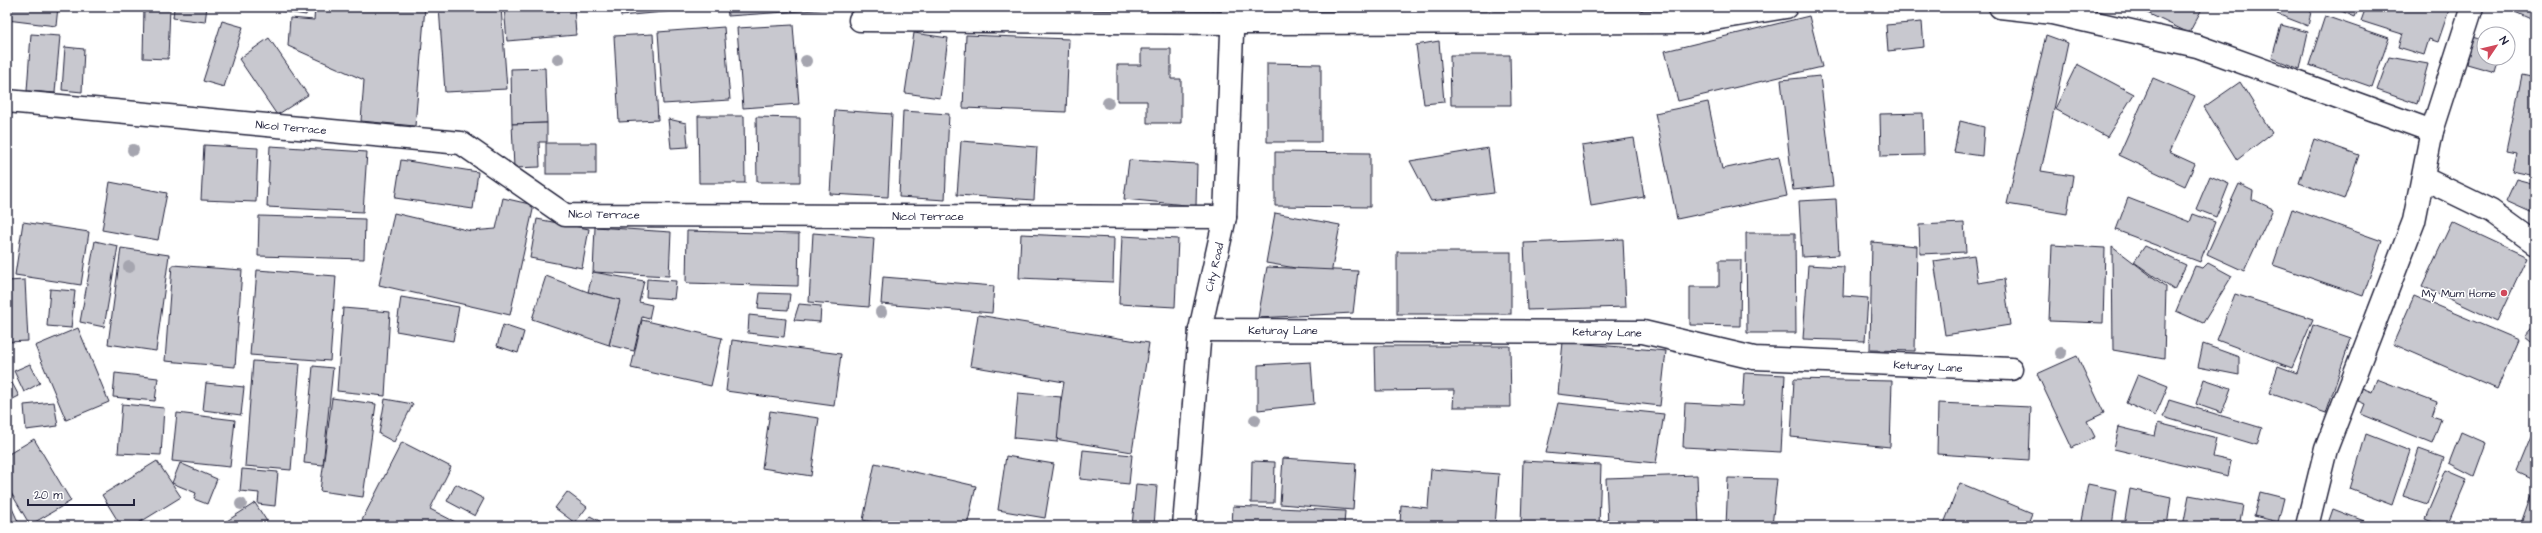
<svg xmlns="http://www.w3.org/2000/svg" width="2542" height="533" font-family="'Architects Daughter',sans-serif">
<rect width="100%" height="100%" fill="#fff"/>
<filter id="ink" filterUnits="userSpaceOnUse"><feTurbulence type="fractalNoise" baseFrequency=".025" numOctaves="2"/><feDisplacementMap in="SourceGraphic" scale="8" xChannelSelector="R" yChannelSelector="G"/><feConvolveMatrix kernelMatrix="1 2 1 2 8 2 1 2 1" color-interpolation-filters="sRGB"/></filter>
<g filter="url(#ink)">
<g fill="#c8c8cf" stroke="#22223b">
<path d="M7,7H58L56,26L7,20Z"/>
<path d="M144,7H170L168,59L143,58Z"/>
<path d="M174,7H207L205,22L173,18Z"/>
<path d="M281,7H307L306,15L281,11Z"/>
<path d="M315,7H425L415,126L361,121L364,80L288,46L290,18L314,20Z"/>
<path d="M439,7H501L507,89L445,92Z"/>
<path d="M504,7H574L576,35L507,41Z"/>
<path d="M620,7H717L621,16Z"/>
<path d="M727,7H830V9L728,16Z"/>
<path d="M1131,7H1190V13L1130,12Z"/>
<path d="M2143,7H2203L2189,33L2141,10Z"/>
<path d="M2279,7H2312L2308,26L2277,14Z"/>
<path d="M2332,7H2359L2355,17Z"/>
<path d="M2366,7H2450L2438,42L2429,39L2424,55L2398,47L2402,34L2361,21Z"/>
<path d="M2504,7H2535V21Z"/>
<path d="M1809,16L1822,67L1678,101L1665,51Z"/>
<path d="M2325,16L2389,38L2372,87L2309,65Z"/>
<path d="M222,21L243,27L224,87L203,81Z"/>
<path d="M1922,22L1924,47L1888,51L1886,25Z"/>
<path d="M793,25L799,104L743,108L737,28Z"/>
<path d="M2281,25L2308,32L2300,69L2272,58Z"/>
<path d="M724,27L730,100L663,104L658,32Z"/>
<path d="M914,33L948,38L940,98L905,93Z"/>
<path d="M31,34L60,36L55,93L27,91Z"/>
<path d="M653,34L658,120L619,122L614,36Z"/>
<path d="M966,35L1069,39L1066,112L963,108Z"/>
<path d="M2046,35L2068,43L2041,171L2073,176L2067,214L2007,204Z"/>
<path d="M2473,37L2484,40V58H2499L2495,72L2467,64Z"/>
<path d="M269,38L308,95L277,115L239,59Z"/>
<path d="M1439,41L1444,102L1424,104L1416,45Z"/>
<path d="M65,47L84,49L82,92L62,90Z"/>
<path d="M1141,49H1171V79H1181V123H1147V101H1117V65H1141Z"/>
<path d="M1450,55H1510L1511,105H1451Z"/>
<path d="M2389,57L2428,64L2417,104L2377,90Z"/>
<path d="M2535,60V176L2512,171L2516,153L2506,151L2522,75L2531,77Z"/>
<path d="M1267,63L1321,64V142H1267Z"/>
<path d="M2077,64L2134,94L2107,137L2055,109Z"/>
<path d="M545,68L547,123L512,124L511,69Z"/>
<path d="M1820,76L1833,186L1793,190L1781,80Z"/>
<path d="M2153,78L2195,96L2169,152L2195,164L2185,186L2119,155Z"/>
<path d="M2240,82L2272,133L2237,160L2204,107Z"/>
<path d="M1708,102L1722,169L1779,157L1787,196L1677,219L1655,113Z"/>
<path d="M835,110L892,114L888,197L830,194Z"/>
<path d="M903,111L949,114L945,200L899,197Z"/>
<path d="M1923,113L1924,155L1881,156L1880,114Z"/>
<path d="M698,116H744L745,183H699Z"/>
<path d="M756,117L800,118V182H757Z"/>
<path d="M668,119L686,123L688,147L671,148Z"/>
<path d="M1960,121L1984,127L1982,156L1954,152Z"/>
<path d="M547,123V142H539L540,167L514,168L512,124Z"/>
<path d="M1634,138L1644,197L1591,206L1582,146Z"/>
<path d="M2314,139L2359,155L2344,199L2299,183Z"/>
<path d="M961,141L1037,147L1034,200L957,195Z"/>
<rect x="546" y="143" width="50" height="31"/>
<path d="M204,145L258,148L256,202L201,200Z"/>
<path d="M270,146L367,152L363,212L267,207Z"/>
<path d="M1488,148L1494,193L1431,201L1410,161Z"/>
<path d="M1275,152L1370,153V207L1275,206Z"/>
<path d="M401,160L478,172L473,209L395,198Z"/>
<path d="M1129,160L1197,164L1196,206L1124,199Z"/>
<path d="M2210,176L2229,184L2216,217L2196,209Z"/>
<path d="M2516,179L2535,184V214L2506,201Z"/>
<path d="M110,182L167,193L158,240L102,230Z"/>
<path d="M2239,184L2253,191L2252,199L2273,209L2244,271L2207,254Z"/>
<path d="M503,198L534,205L510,315L379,285L394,213L471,231L496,229Z"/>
<path d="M2128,198L2190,222L2193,214L2215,222L2200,262L2116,230Z"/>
<path d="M1836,199L1839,255L1802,257L1799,201Z"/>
<path d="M2292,209L2382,241L2363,296L2273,265Z"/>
<path d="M1275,213L1340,225L1331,274L1266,263Z"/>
<path d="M259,216L365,219L364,259L258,256Z"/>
<path d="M537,219L589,229L582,268L530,258Z"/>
<path d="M23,222L89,232L81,285L15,275Z"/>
<path d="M2452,222L2527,257L2497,321L2422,286Z"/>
<path d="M1964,223L1966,252L1920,254L1919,225Z"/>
<path d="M595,227L671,232L669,276L593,272Z"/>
<path d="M687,231L799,234L798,286L686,283Z"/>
<path d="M813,233L874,238L869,307L809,302Z"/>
<path d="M1746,233H1795L1796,333H1747Z"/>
<path d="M1021,234L1114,238L1113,282L1019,278Z"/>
<path d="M1122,236L1178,239L1175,307L1119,304Z"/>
<path d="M1623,239L1626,307L1527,310L1524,243Z"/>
<path d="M95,241L118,246L104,327L80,322Z"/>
<path d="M1872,242L1917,246L1915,351L1870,350Z"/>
<path d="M2052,245L2105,248L2103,323L2049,321Z"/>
<path d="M2112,246L2166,287L2164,359L2113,350Z"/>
<path d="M2145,246L2186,265L2174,290L2134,262Z"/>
<path d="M121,248L169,255L156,351L108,344Z"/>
<rect x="1397" y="252" width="114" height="62"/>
<path d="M1974,255L1978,283L2004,279L2010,325L1945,335L1934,261Z"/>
<path d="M1719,260H1741L1740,326L1690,325V287H1719Z"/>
<path d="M2208,263L2232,276L2203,323L2176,311L2195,266L2203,268Z"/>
<path d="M172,265L242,270L235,367L165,361Z"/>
<path d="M1808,265L1844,267L1843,296L1868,298L1865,341L1803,339Z"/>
<path d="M1267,267L1358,271L1353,313L1258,318Z"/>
<path d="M257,270L336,276L330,361L250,355Z"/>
<path d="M593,272L644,281L639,302L652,305L649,319L642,317L634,351L609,345L620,300L588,292Z"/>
<path d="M546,276L588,292L620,300L609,345L532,319Z"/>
<path d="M883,277L994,286L992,313L881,304Z"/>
<path d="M647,279L676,281L674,299L646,297Z"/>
<path d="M25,280L28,341L7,342V281Z"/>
<path d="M50,289L75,291L71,328L47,326Z"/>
<path d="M760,293L790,294L788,310L758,308Z"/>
<path d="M2235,294L2313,319L2292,368L2217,340Z"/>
<path d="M2414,296L2518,340L2497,389L2393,344Z"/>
<path d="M401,297L459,307L453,341L396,331Z"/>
<path d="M799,304L821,306L820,322L794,320Z"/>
<path d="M343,308L390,312L385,396L337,391Z"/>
<path d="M749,315L786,319L784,337L748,333Z"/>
<path d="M978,315L1149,343L1132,452L1055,439L1064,382L970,366Z"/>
<path d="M642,320L722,338L711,386L631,368Z"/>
<path d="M2535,323V345L2524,336Z"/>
<path d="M503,325L524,332L518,353L497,346Z"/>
<path d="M2313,325L2351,338L2326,413L2269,393L2278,366L2297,373Z"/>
<path d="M78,328L109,402L66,420L35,346Z"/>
<path d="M732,340L841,354L834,406L726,391Z"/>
<path d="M1563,342L1666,351L1660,406L1558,394Z"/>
<path d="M2203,344L2239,357V375L2198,367Z"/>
<path d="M1375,346H1510L1511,407H1453L1454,390L1376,391Z"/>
<path d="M2077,356L2104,413L2087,421L2095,437L2072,448L2037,374Z"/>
<path d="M253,361L300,364L291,470L245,466Z"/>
<path d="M1311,362L1314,404L1258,410V365Z"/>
<path d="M30,364L40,383L24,392L14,371Z"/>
<path d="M313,366L333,368L323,465L304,463Z"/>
<path d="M115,373L158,378L155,401L113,397Z"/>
<path d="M1744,373L1785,375L1781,452L1683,447L1685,403L1742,406Z"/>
<path d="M2138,374L2168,386L2155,416L2126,403Z"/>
<path d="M1794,379L1892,381L1890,447L1791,437Z"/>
<path d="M2204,379L2231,388L2222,413L2196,404Z"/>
<path d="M2377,379L2437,402L2432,416L2441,419L2432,443L2361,414L2365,404L2358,401L2362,388L2372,392Z"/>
<path d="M11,381L19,396L7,402V383Z"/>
<path d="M206,383L244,387L241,415L203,410Z"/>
<path d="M1018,393L1061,397L1057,442L1014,438Z"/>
<path d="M332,398L376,404L363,497L320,491Z"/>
<path d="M385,399L413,404L394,442L379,434Z"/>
<path d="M2169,400L2262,428L2257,445L2163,417Z"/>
<path d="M54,402L58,426L26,430L24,405Z"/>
<path d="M1558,403L1664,414L1656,463L1546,453Z"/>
<path d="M1938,403L2031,407L2029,460L1937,454Z"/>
<path d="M122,404L164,408L161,455L118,453Z"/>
<path d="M770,411L819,418L811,476L762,468Z"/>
<path d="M177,413L235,420L230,467L172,461Z"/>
<path d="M2158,423L2217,438L2213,457L2231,461L2228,476L2114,449L2119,427L2155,436Z"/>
<path d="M2461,432L2486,443L2474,476L2449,463Z"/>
<path d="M2366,434L2410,451L2392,505L2350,489Z"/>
<path d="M2530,437L2535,439V480L2516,471Z"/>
<path d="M34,439L71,501L30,525L7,486V455Z"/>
<path d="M402,442L451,467L430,509L463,526H359Z"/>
<path d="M2419,449L2444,458L2427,504L2403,496Z"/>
<path d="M1083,450L1132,455L1129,484L1080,479Z"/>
<path d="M1006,456L1054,464L1045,518L998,510Z"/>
<path d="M1283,458L1356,463L1353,510L1280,504Z"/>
<path d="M157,461L181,497L134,526H121L102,495Z"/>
<path d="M1252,461L1275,462L1274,503H1251Z"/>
<path d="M1523,461L1601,465L1599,526L1521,525Z"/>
<path d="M180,463L217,479L207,504L194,499L196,493L172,483Z"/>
<path d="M875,463L976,486L967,526H887L863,520Z"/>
<path d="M242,469L278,472L275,506L258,504L259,493L240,491Z"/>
<path d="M1431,469L1499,474L1495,526H1400L1401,505L1428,508Z"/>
<path d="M2446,470L2467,479L2447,526H2442L2425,519Z"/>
<path d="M1697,475L1699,526H1608L1606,478Z"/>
<path d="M1728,478L1777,479L1772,526H1726Z"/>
<path d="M1960,483L2032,513L2027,526H1943Z"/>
<path d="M456,484L484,499L475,516L447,501Z"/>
<path d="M1136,484L1157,486L1154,526H1132Z"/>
<path d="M2088,484L2117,490L2112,526H2080Z"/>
<path d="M2130,489L2171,498L2167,526H2124Z"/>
<path d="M567,492L587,507L575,523L555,508Z"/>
<path d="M2260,492L2284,498L2278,522L2254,516Z"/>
<path d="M2532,492L2535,493V526H2520Z"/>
<path d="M2189,495L2243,505L2239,526H2183Z"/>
<path d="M7,497L20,526H7Z"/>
<path d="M255,503L270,526H219Z"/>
<path d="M1233,506L1345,511L1344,526H1232Z"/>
<path d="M2333,509L2377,526H2327Z"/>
<path d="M590,516L609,526H584Z"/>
<path d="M822,522L837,526H821Z"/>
<path d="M695,523L708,526H694Z"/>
</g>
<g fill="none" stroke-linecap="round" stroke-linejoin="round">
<defs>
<g id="street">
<path d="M2000,7L2052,13L2197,46L2432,131"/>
<path d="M860,20L1232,23L1696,22L1786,7"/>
<path d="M7,101L461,143L565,215L1225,217"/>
<path d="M2423,178L2491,211L2535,243"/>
<path d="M1200,330L1643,332L1754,358L2011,369"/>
<path d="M2307,526L2326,449L2414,221L2432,131L2472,7"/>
</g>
<path id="secondary" d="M1184,526L1200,330L1225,217L1233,7"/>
</defs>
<use href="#street" stroke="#22223b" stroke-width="25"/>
<use href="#secondary" stroke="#22223b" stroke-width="25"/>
<use href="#street" stroke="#fff" stroke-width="22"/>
<use href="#secondary" stroke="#fff" stroke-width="22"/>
</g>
<g fill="#a5a5af">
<circle cx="558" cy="59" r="6"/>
<circle cx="806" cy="61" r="6"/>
<circle cx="1108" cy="103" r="6"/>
<circle cx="133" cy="150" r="6"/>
<circle cx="129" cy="267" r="6"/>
<circle cx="881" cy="312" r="6"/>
<circle cx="2061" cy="353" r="6"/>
<circle cx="1255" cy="420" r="6"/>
<circle cx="241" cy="504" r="6"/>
</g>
</g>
<circle fill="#d1495b" stroke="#fff" stroke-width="1.5" cx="2504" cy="293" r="4"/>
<g text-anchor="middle" stroke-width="3" stroke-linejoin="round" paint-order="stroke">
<g font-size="11" fill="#22223b" stroke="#fff">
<text transform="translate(291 127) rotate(5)" y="4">Nicol Terrace</text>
<text transform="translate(604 214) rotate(1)" y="4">Nicol Terrace</text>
<text x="928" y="220">Nicol Terrace</text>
<text transform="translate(1214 267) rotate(-77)" y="4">City Road</text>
<text x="1283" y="334">Keturay Lane</text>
<text transform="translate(1607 332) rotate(1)" y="4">Keturay Lane</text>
<text transform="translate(1928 366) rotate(3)" y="4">Keturay Lane</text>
</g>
<g font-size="11" fill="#22223b" stroke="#fff" text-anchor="end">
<text x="2496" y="297">My Mum Home</text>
</g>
</g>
<rect width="2542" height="533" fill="none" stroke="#fff" stroke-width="24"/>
<rect x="12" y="12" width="2518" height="509" fill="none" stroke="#22223b" stroke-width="1.5" filter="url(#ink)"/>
<g transform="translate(2496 46) rotate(55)"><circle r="19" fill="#ffffff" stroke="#a7a7b1"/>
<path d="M0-3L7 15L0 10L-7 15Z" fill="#d1495b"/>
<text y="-6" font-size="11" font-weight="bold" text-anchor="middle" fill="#22223b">N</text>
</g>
<path d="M28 499v6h106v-6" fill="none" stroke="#22223b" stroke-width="2"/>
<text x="34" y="499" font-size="12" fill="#22223b" stroke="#ffffff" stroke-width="3" paint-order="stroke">20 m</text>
</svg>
